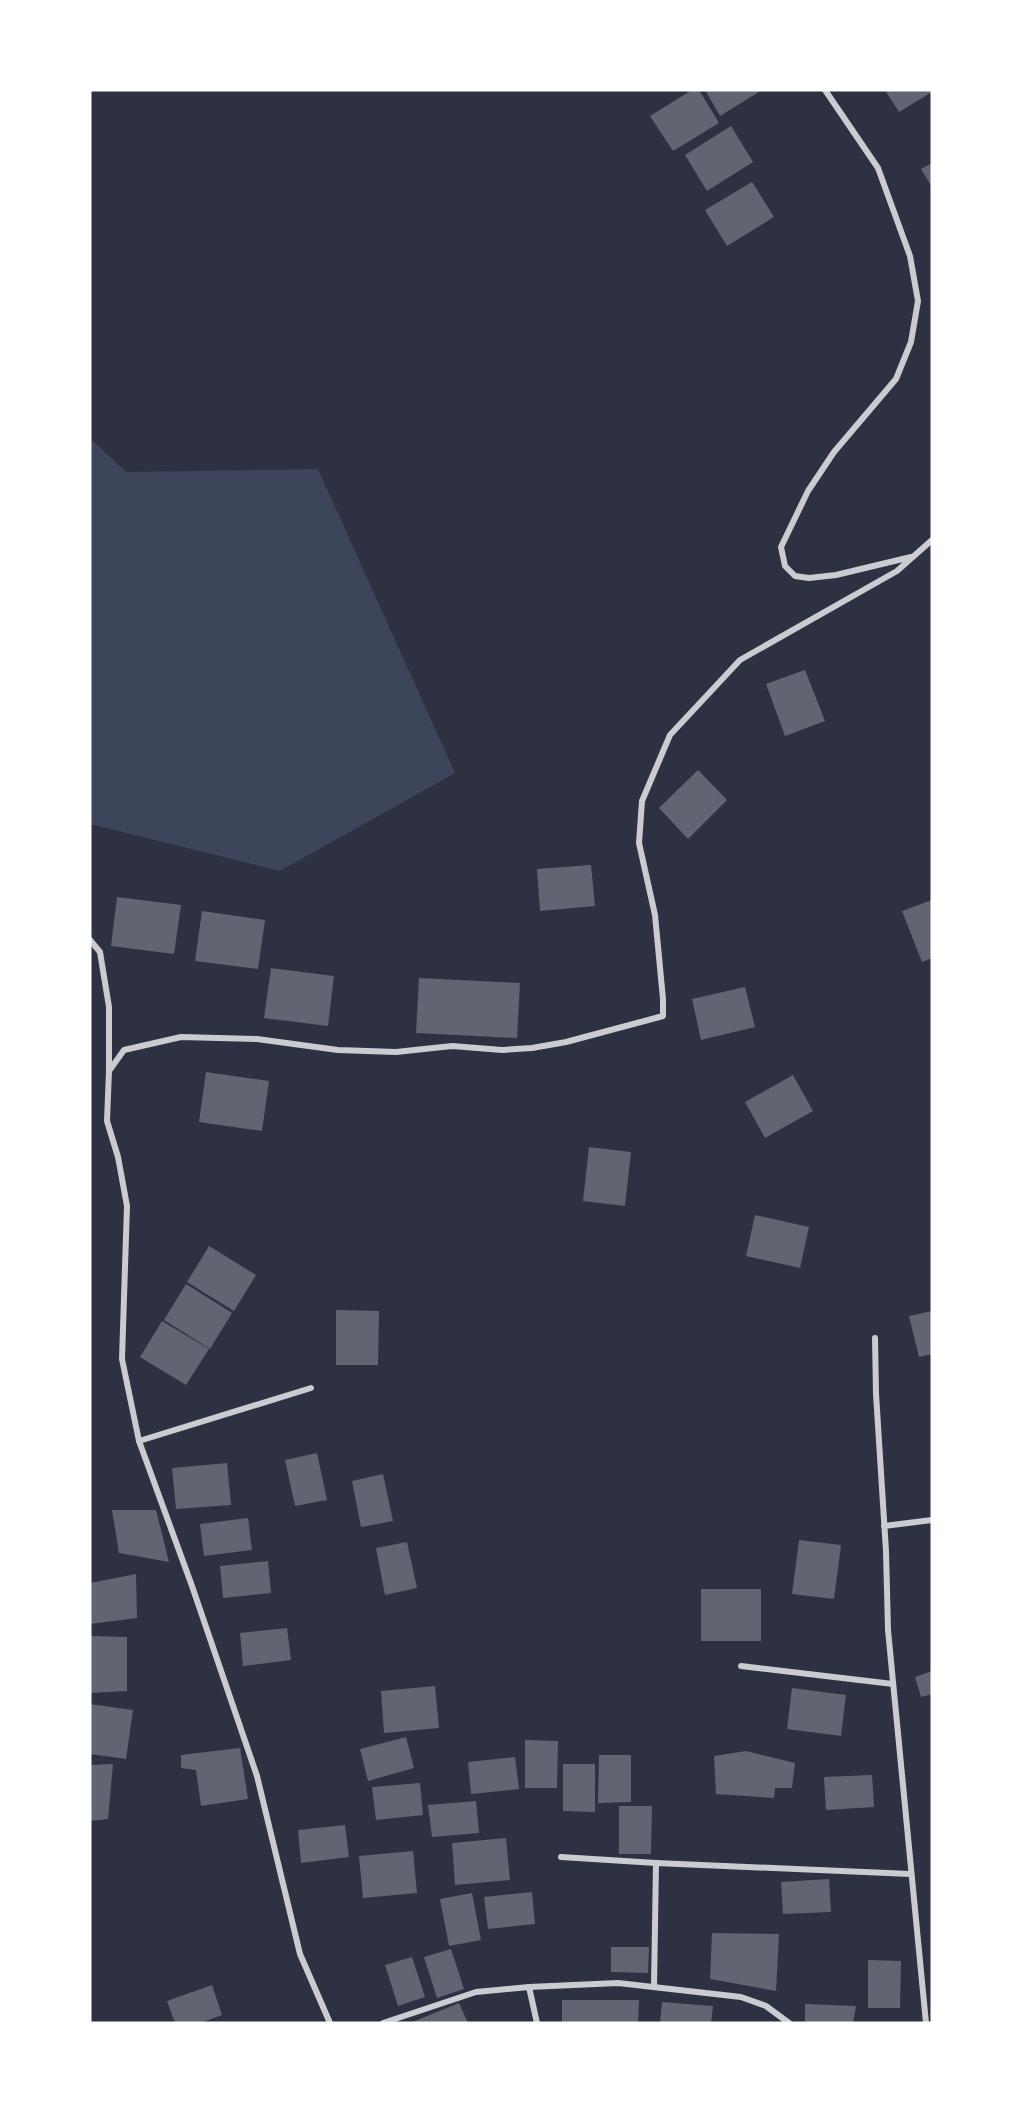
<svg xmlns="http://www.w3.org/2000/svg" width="1022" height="2113" font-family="Overpass,sans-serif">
<rect width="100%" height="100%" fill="#2d3142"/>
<path fill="#3c4559" d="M90,438L126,472L318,469L455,773L280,871L90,824Z"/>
<g fill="#626471">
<path d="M692,90H699L719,123L673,151L650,116Z"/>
<path d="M705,90H762L720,116Z"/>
<path d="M885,90H932V92L899,112Z"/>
<path d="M731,126L753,162L707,191L685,155Z"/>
<path d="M932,163V187L921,169Z"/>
<path d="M752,182L774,217L727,246L705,210Z"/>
<path d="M805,670L825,721L785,736L766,684Z"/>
<path d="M698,770L727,800L688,839L659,808Z"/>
<path d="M591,865L595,906L540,911L537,869Z"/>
<path d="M117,897L181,905L174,954L111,946Z"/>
<path d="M932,900V958L922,962L902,911Z"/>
<path d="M202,911L265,920L258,969L195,961Z"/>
<path d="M271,968L334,976L328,1026L264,1018Z"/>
<path d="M419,978L520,983L517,1038L416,1033Z"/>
<path d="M745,987L755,1027L701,1040L692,999Z"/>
<path d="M206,1072L269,1081L262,1131L199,1122Z"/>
<path d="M793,1075L813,1111L765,1138L745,1102Z"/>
<path d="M589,1147L631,1152L625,1206L583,1201Z"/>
<path d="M755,1215L809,1227L800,1268L746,1256Z"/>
<path d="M209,1246L256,1275L234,1311L187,1282Z"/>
<path d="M186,1284L232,1313L210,1349L164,1320Z"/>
<path d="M336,1310L379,1311L378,1365H336Z"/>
<path d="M932,1311V1354L919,1357L909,1316Z"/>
<path d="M162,1321L209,1349L186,1385L140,1357Z"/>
<path d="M317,1453L327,1500L295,1506L285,1460Z"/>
<path d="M227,1463L231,1505L176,1509L172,1468Z"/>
<path d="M383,1474L393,1521L361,1527L352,1481Z"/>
<path d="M112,1510H156L169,1562L119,1553Z"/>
<path d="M248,1518L252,1550L204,1556L200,1524Z"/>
<path d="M799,1540L841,1545L834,1599L792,1594Z"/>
<path d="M407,1542L417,1588L385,1595L376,1548Z"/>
<path d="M268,1561L271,1593L223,1598L220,1566Z"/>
<path d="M136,1574L137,1618L90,1624V1583Z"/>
<rect x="701" y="1589" width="60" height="52"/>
<path d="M287,1628L291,1660L243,1666L240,1633Z"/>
<path d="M90,1636L127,1637V1691L90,1693Z"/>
<path d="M932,1671V1694L921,1697L915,1677Z"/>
<path d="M435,1686L439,1728L384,1733L381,1691Z"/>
<path d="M792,1688L846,1695L841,1736L787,1729Z"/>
<path d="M90,1704L133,1710L126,1759L90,1754Z"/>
<path d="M406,1737L414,1768L368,1781L360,1749Z"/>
<path d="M525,1740L558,1741L557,1788H525Z"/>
<path d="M240,1748L248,1799L201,1806L196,1770L181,1768V1755Z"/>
<path d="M746,1751L795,1763L792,1788H775L774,1798L716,1794L714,1756Z"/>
<path d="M599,1755H631V1802L598,1803Z"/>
<path d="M515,1757L519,1789L471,1794L468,1762Z"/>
<path d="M113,1764L108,1819L90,1821V1765Z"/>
<path d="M563,1764H595V1812L563,1811Z"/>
<path d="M872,1775L874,1807L826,1810L824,1777Z"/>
<path d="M420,1783L423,1815L376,1820L372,1787Z"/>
<path d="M476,1801L479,1833L432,1837L428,1805Z"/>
<path d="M619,1806H652L651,1854H619Z"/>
<path d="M345,1825L349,1857L301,1863L298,1830Z"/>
<path d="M506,1838L510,1880L455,1885L452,1843Z"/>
<path d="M413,1851L417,1893L363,1898L359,1856Z"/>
<path d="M829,1879L831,1912L783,1914L781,1882Z"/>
<path d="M532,1892L535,1924L488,1929L484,1897Z"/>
<path d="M472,1893L481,1940L449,1946L440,1899Z"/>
<path d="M712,1933L779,1934L776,1991L710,1979Z"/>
<path d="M611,1947H649L648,1973L611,1972Z"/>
<path d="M451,1949L464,1989L437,1998L424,1957Z"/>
<path d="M412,1957L425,1997L398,2006L385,1965Z"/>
<path d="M868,1960L901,1961L900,2008H868Z"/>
<path d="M212,1985L222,2015L200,2023H175L167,2001Z"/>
<path d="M562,2000H639L638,2023H562Z"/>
<path d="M662,2002L713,2006L711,2023H660Z"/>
<path d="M459,2003L468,2023H410Z"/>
<path d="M805,2004L856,2006L853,2023H805Z"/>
</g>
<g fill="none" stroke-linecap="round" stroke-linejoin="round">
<g stroke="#caccd0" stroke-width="6">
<path d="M825,90L878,168L910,256L918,301L911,342L896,379L834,452L808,491L781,547L785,566L795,576L809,578L836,575L911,557"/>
<path d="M90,940L100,952L109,1007V1071L107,1121L118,1157L127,1206L122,1359L139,1441L192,1586L257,1776L300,1954L330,2023"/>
<path d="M109,1071L124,1050L181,1037L257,1039L338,1050L396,1052L452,1046L502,1050L532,1048L566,1042L663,1016V999L655,915L639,843L642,801L670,735L740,660L897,571L932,540"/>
<path d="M875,1338L876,1394L886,1551L888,1630L926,2023"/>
<path d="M139,1441L311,1388"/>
<path d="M884,1526L932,1520"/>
<path d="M741,1666L893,1684"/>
<path d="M561,1857L656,1863"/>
<path d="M529,1987L537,2023"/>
<path d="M654,1987L656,1863L910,1874"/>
<path d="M383,2023L476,1992L529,1987L618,1983L741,1997L766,2006L789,2023"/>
</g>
</g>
<rect width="1022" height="2113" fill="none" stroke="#ffffff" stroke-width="183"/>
</svg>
